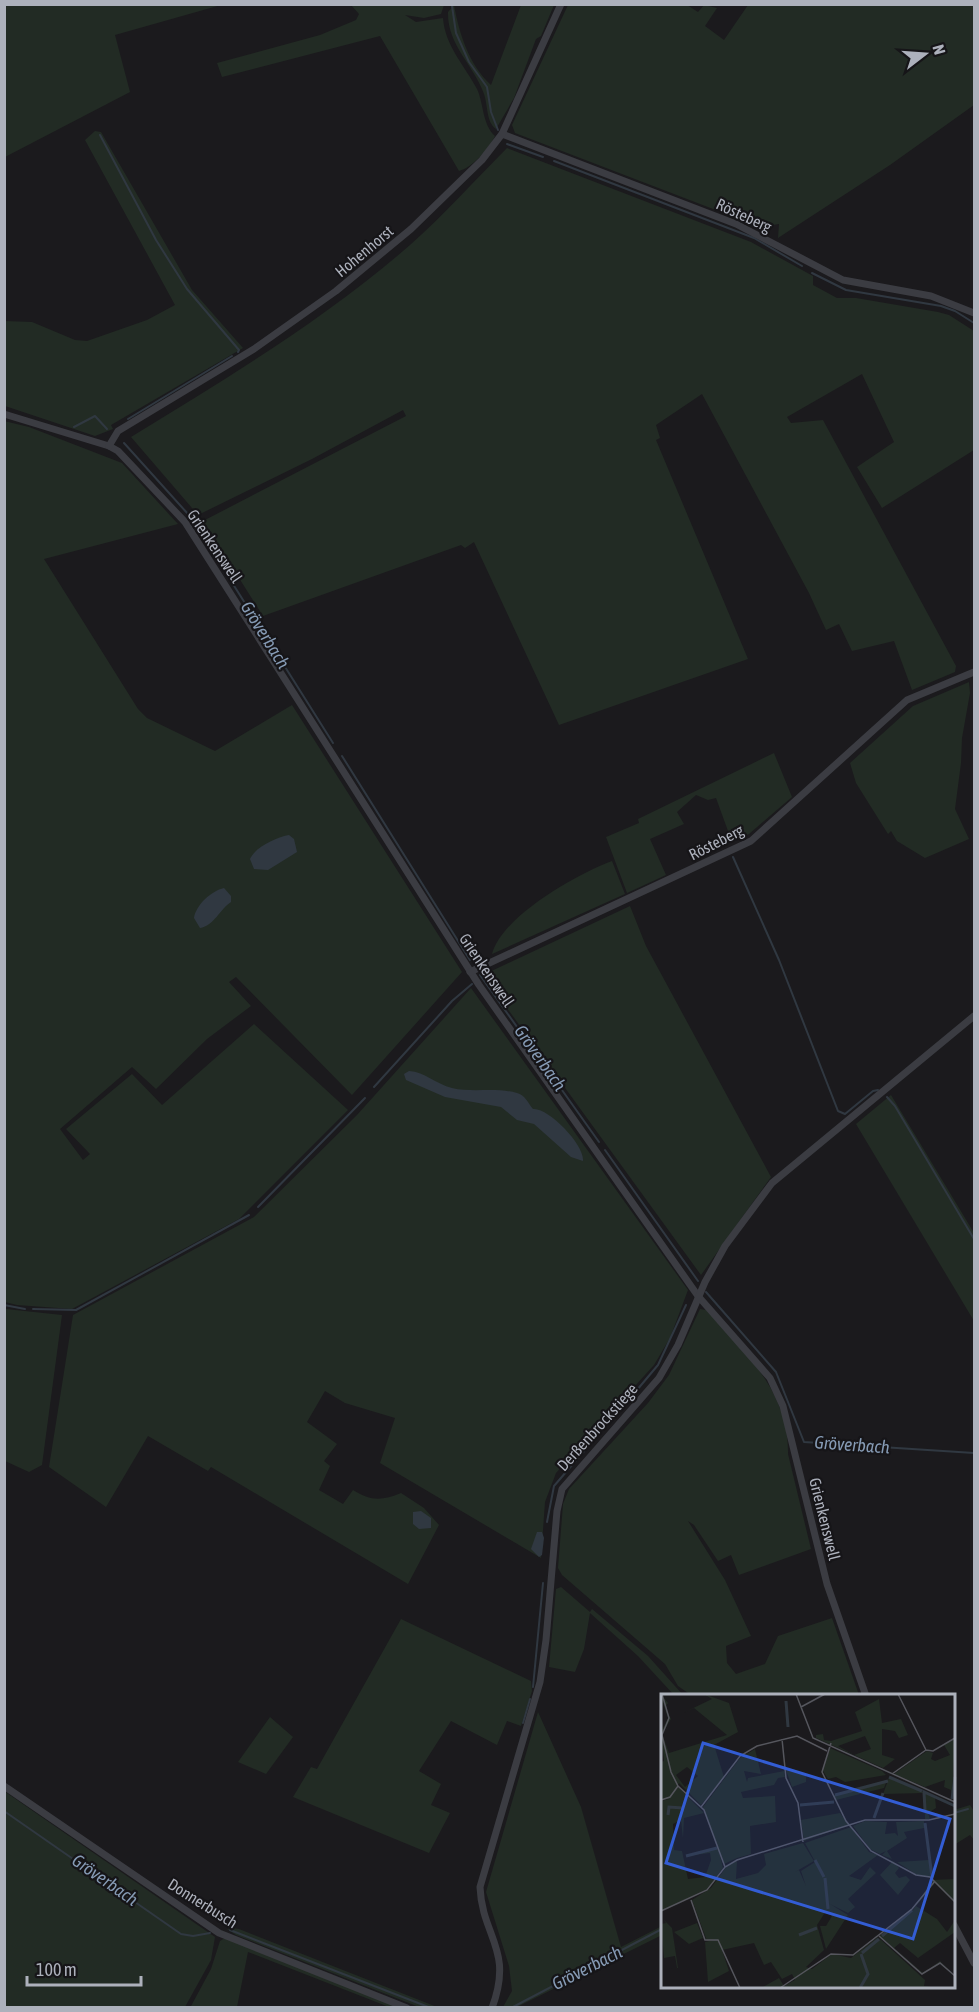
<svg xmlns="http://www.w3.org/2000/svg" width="979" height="2012" font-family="'Asap Condensed',sans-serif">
<rect width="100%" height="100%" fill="#1b1a1d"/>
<g fill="#222b24">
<path d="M5,4H221V5L115,35L130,92L5,157Z"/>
<path d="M351,5H444L441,14L424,18L405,15L416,22L443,18C445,46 465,66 477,89C484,104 482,124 495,136C489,149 473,167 459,171L380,36L222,77L217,63L320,35L356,20L359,14Z"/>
<path d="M454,5C459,33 469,65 491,85L521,5H554L541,36L536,39L514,98L496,129C486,122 488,105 484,94C474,65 447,45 448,12Z"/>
<path d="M568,5H687L698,12L704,5L717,8L705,26L724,40L748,5H974V105L890,165L778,238L779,224L760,227L515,133L512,125Z"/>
<path d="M95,131L101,132L192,290L243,348L111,425L113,429L95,436L5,406L4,321L32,322L75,340L87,341L147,320L175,305L85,140Z"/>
<path d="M507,148L751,242L813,276V285L837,298H856L938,312L949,315L974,331V450L882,508L857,467L894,442L862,374L787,417L791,423L823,420L956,666L955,672L912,690L894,641L852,651L839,624L826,630L809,593L702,394L656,425L660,438L656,440L748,659L559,725L474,542L465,548L461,545L263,616L203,521L406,416L403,410L312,459L198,515L131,437C227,378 324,320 410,245C444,215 475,180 507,148Z"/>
<path d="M4,421L29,427L122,463L178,524L44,559L138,709L147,718L215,751L292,705L462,972L352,1095L236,977L229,982L251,1006L207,1039L156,1089L132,1067L60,1129L83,1160L90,1154L66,1129L132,1074L162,1105L254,1024L348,1110L239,1219L72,1309L17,1305L5,1302Z"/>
<path d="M969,682L970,693L962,738L961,763L955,809L969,839L925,858L897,841L891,831L888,834L856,783L850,763L913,706Z"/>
<path d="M774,753L792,797L749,834L732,842L716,798L708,800L696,795L677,812L684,824L650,839L666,875L627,893L606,837L639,823L638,819Z"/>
<path d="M612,861L625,894L492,954C502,916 577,874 612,861Z"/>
<path d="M630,906L646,946L771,1177L701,1275L483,975Z"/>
<path d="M471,988L688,1290L670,1338L654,1365L556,1473L545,1502L541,1558L380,1463L395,1418L345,1403L325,1391L307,1422L337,1444L324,1461L330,1466L319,1490L343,1504L353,1490C370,1501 382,1501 401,1493L424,1508L439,1525L408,1584L211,1467L208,1471L148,1436L106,1507L49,1467L73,1315L254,1217L357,1115Z"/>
<path d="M891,1095L974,1233V1321L856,1124Z"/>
<path d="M6,1309L62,1315L42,1465L29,1472L5,1461Z"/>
<path d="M700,1309L706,1310C745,1353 789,1391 788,1454L811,1549L739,1575L731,1555L718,1561L694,1525L688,1521L725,1580L751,1636L726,1646L727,1663L736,1674L765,1664L778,1636L832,1618L859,1695H691L678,1686L665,1664L562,1575L558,1568L563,1504L569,1489L648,1403L669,1375Z"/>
<path d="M561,1587L590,1612L592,1609L648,1656L683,1695H674L638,1656L590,1613L584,1649L575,1672L549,1667L556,1589Z"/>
<path d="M401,1619L531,1681L532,1691L521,1726L507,1721L497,1745L451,1721L419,1771L441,1784L431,1805L450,1813L429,1853L293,1797L311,1767L317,1769Z"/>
<path d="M538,1712L581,1807L621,1947L662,1926V1935L517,2007H503L512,1991L509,1966L486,1892Z"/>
<path d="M270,1717L293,1737L266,1774L238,1762Z"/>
<path d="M4,1791L215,1937L211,1960L185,2007H5Z"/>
<path d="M970,1805L974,1811V1840L970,1835L954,1845V1810Z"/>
<path d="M232,1928L239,1929L437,2007H419L236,1935L227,1929Z"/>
<path d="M225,1938L401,2007H389L248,1952L237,2007L190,2008L211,1969L220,1941Z"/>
</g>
<g fill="#303841">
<path d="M289,835L294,839L297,852L268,870L254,869L250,859C255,847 277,837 289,835Z"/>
<path d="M224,888L231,896V902C220,909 214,926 200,928L194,918C196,905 211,891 224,888Z"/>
<path d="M409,1071C425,1072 436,1084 452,1088C472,1093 497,1087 517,1093C525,1095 528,1103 533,1109C548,1107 585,1145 583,1161L571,1157L534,1124L517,1120L501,1107L445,1097L406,1080L404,1074Z"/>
<path d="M421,1511L431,1518V1528L419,1529L413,1524V1512Z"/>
<path d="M537,1532H542L544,1538L542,1555L539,1557L531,1549Z"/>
</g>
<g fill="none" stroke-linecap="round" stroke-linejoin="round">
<g stroke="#303841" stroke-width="2">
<path d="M452,6L456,33L469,62L487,87L491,112L498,130"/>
<path d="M100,135L156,240L187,289L239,350L238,352"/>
<path d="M507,144L543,157"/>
<path d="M554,161L754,238L802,266"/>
<path d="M812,273L846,290L941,306L955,311L974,323"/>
<path d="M128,419L232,356"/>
<path d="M74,427L95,416L107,429"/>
<path d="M124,443L188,514"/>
<path d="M197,527L333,743"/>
<path d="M342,756L470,960"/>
<path d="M733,857L779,960L838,1111L845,1114L873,1091L878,1090"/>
<path d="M480,975L599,1142"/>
<path d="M374,1087L452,1001L472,984"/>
<path d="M887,1097L895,1106L974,1239"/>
<path d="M605,1150L698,1281"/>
<path d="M258,1207L365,1098"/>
<path d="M706,1292L776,1372L804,1442L974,1453"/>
<path d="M4,1305L25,1309"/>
<path d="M33,1309L76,1310L249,1215"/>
<path d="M610,1422L658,1365L686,1305"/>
<path d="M547,1522L554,1486L598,1435"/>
<path d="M533,1687L543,1583"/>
<path d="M523,1723L530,1699"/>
<path d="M4,1811L181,1934L193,1936L210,1933"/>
<path d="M954,1813L968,1809"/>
<path d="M230,1930L431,2008"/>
<path d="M511,2008L662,1929"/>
</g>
<g stroke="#3b3c42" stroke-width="7">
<path d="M502,134L736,224L843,280L931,296L974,313"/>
<path d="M4,414L109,446L118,451L185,522L479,985L698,1296L770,1378L783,1406L827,1584L866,1696"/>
<path d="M109,446L118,431L254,349L336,291L411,229L482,160L502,134L561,4"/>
<path d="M470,972L751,841L907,700L974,672"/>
<path d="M4,1786L219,1933L407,2008"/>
<path d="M954,1925L974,1963"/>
<path d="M492,2008C514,1949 482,1937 480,1887L540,1682L546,1640L557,1511L562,1489L659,1378L678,1345L705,1282L725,1246L772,1183L974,1016"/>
</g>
</g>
<g text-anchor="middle" stroke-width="4.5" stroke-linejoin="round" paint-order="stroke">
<g font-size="16" fill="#adb1bc" stroke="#161518">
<text transform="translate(744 215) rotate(25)" y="6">Rösteberg</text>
<text transform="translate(364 251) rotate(-40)" y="6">Hohenhorst</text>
<text transform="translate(215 546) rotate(56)" y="6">Grienkenswell</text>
<text transform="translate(716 842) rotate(-27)" y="6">Rösteberg</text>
<text transform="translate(487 970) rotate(56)" y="6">Grienkenswell</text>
<text transform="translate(597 1427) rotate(-48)" y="6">Derßenbrockstiege</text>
<text transform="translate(825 1519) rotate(76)" y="6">Grienkenswell</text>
<text transform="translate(203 1903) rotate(32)" y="6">Donnerbusch</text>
</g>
<g font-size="18" font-style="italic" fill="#869bb5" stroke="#161518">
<text transform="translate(265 635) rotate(58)" y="6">Gröverbach</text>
<text transform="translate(540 1058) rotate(55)" y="6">Gröverbach</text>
<text transform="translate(852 1445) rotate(4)" y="6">Gröverbach</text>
<text transform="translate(105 1880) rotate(35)" y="6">Gröverbach</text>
<text transform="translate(587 1968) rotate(-27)" y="6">Gröverbach</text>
</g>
</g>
<g transform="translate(661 1694)">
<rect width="294" height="294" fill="#1b1a1d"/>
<path d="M0,0L7,9L4,13L10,25L1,40L8,59L66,41L33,14L22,19L51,5L43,0L68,9L77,38L53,51L63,83L40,111L18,89L12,99L17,93L43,119L23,124L22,145L20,126L12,130L13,156L21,157L27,185L44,183L50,166L49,159L25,162L57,153L62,174L46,195L0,217V107L8,105L0,106V68L3,67L0,38L7,24L0,3ZM26,73L37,82L24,93L15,81ZM218,5L221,29L240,25L247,41L238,44L234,37L221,35V61L234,65L222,74L155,44V41L162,40L163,46L170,47L201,37L194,18ZM204,42L210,55L193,61L177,52ZM294,45L291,106L290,96L283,93L284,86L264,93L233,80L266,57L272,59L270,65L274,67L289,61L283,51ZM169,54L221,77L225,81L184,88L175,83L167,85L162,77ZM94,55L100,80L83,77L86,88L87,84L123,77L124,83L117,84L113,91L80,98L82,104L114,102L115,128L89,132L90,160L76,164L74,153L76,164L63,170L42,113L79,64ZM125,76L145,82V88L131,93ZM228,84L274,103L275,114L267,119L269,125H264L263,99L222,100ZM226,86L223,94L175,106L173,101ZM179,119L188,131L143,147L140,126ZM265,126L267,154L272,184L256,181L236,168L268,166ZM204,127L226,128L224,140L234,139L237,142L235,128L263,127V134L243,138L246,144L226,157L231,165L221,161L225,157L219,160L209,155L192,132ZM190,133L208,158L217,161L188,182L200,186L209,173L215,179L187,205L194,213L187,219L169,210L187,221L165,255L159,232H165L171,222L165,217L156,231L163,256L145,273L151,275L171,260L190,264L217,243L216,246L219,245L264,286L263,292L278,294H100L118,284L123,292L134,286L131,280L121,285L110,268L103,271L93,249L61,256L68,277L47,288L44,248L57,245L46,247L31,206L50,194L66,172L76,167L75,185L97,179L105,171L103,160L142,149L153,167L134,178L138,176L145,192L140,177L154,168L164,186L144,149ZM232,167L238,174L234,179L238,184L245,182L249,186L237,201L219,181ZM294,185V209L274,189L255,212L276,225L286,238L294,226V238L257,264L239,249L233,254L262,279L279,267L294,282L279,268L261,279L218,242L252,216L271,186ZM2,225L11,234L17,274L7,275L16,274L14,262L3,264L0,230L5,229ZM36,229L42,244L28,250L13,238Z" fill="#222b24" fill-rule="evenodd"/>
<path fill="none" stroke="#303841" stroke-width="3" d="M125,7L127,33M228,83L261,97M174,101L227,87M291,105L294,83M139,111L173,108M264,116L263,98L294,112M7,121L8,113L22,114M213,124L222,99M264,129L271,183M25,162L56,154M154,166L163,183M164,184L167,215M138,241L156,234M221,242L251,216M201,259L218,245M199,294L207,280L200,260"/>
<path fill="none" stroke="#55565d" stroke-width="1.5" d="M1,0L8,24L1,41L10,78L17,92L43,116L64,173M135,0L152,44L294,108M237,0L265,56M140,13L164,0M121,45L125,84L137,109L142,148M170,49L161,78L185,127L210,157L255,181L269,183L294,208M231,80L265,56L272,57L294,44M0,106L9,103L17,92M40,113L79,62L96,52L136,42L166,57M30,206L44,246H57L79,294M0,217L46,196L64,173L76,166L204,126H268L294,120M218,242L261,280L279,269L294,282M0,247V266M119,294L170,260L192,261L251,215L274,187"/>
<path fill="#335dd4" fill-opacity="0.15" stroke="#335dd4" stroke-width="3" d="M42,49L289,125L252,245L5,169Z"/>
<rect width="294" height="294" fill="none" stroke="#adb1bc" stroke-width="3"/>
</g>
<rect width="979" height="2012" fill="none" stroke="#adb1bc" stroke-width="12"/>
<g transform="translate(925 54) rotate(73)" stroke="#161518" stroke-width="4.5" paint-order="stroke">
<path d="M0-4.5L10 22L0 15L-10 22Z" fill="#adb1bc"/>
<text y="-9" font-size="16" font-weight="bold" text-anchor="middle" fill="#adb1bc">N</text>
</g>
<path d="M27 1976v9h114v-9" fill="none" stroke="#adb1bc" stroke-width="3"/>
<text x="36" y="1976" font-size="18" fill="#adb1bc" stroke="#161518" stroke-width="4.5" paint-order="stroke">100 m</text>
</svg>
